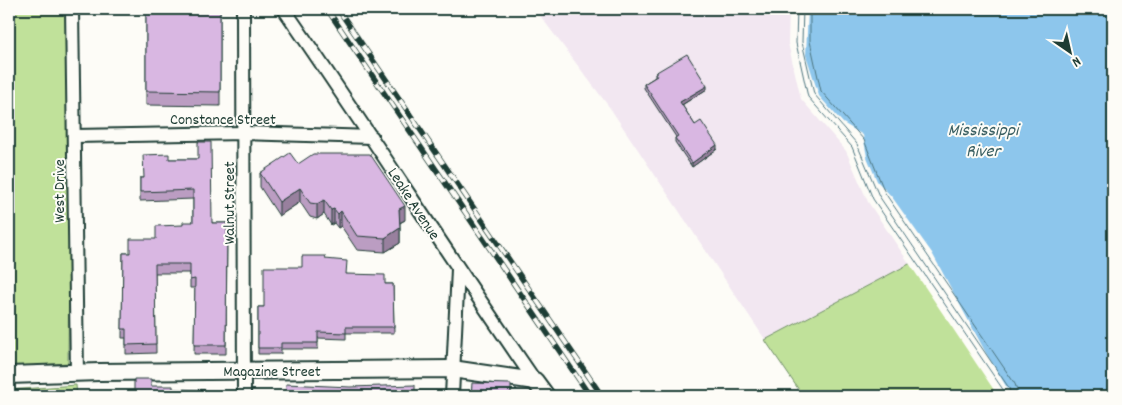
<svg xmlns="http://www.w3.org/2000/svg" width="1122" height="405" font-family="Dekko,sans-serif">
<rect width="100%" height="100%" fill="#fdfcf7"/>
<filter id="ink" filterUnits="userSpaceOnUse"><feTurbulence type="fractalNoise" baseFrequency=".02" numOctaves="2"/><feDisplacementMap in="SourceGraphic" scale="10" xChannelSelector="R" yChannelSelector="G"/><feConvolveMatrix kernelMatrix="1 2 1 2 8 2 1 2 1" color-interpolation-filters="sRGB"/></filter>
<g filter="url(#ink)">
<path fill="#f2e7f1" d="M535,9H792L848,150L911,263L803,396L610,108Z"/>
<g fill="#c0e19a" stroke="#708f67">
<path d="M9,9H71L68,363L9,367Z"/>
<path d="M911,263L1001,396H803L765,340Z"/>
<path d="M76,385L77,396H9V390Z"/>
</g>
<path fill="#8dc6ec" stroke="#618fa2" d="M792,9H1113V396H1001L848,150L803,99Z"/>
<path fill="#fdfcf7" d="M789,9H808L806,55L819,96L843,123L863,135L867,157L877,181L892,197L932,253L986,353L1012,396H998L868,202L846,151L801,99L788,43Z"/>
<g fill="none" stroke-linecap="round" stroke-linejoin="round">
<g stroke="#4b747e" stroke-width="1">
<path d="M797,9L796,43L808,97L852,147L873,199L1004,391L1005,396"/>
<path d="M803,9L802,42L814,94L857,144L879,196L1009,388L1011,396"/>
<path d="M810,9V41L821,91L864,140L885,193L1015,384L1019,396"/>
</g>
<defs>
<g id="minor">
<path d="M72,9L77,373"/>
<path d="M243,9L244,396"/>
<path d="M284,9C369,132 450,258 535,381"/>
<path d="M74,136L244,133L372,137"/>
<path d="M452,396L458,269"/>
</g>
<path id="tertiary" d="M9,375L99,372L452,369L535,381L546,396"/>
</defs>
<use href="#minor" stroke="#1f3d34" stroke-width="16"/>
<use href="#tertiary" stroke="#1f3d34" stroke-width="20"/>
<use href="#minor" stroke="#fdfcf7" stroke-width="12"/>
<use href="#tertiary" stroke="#fdfcf7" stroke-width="16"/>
<defs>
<g id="rail">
<path d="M327,9L590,396"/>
<path d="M338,9L602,396"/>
</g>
</defs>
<use href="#rail" stroke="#1f3d34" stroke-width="5.5"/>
<use href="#rail" stroke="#fdfcf7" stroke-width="4" stroke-dasharray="11" stroke-linecap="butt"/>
</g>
<g fill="#bb9dc2" stroke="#1f3d34">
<path d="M146,9H220V106L146,105Z"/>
<path d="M655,73L707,89L682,105L695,125L717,149L692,167L675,142V138L676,137L644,88V84L655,77Z"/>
<path d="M169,159H198L212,223H227L226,354H194L195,288H190V273H155L156,353L126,354V338H122L123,253H130L183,225L193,222V199L140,201V178H144Z"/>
<path d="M298,164L405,220L400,223V243L385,252L357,250L341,226L338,228L334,223L331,225L324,214L317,219L310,217L300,202L279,216L260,187V173Z"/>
<path d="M325,259L346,274L385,284H393L394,333H346V339L318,338V349H281V354H258V307H264L302,267Z"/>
</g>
<g fill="#98809e" stroke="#1f3d34">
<path d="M707,86V89L680,106V102Z"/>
<path d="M717,145V149L692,167V163Z"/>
<path d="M300,188V202L279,216V202Z"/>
<path d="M324,200V214L317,219V204Z"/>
<path d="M405,206V220L399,223V209Z"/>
<path d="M334,209V223L331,225V210Z"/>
<path d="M341,211V226L338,228V214Z"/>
<path d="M400,228V243L385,252V238Z"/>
</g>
<g fill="#d9b7e2" stroke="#1f3d34">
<path d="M146,9H220V92L146,91Z"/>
<path d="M687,54L707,86L680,102L695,125L701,121L717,145L692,163L675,138L678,136L644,84L657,76L655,73Z"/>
<path d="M198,142H211L212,223H227L226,345H194L195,279L190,280V264H155L156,344L126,345V329H122L123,253H130V239H156V226L183,225V222H193V190L140,192V178H144L143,155L169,154V159H198Z"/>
<path d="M290,153L298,164L313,154H370L405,206L399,209L400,228L385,238L357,236L341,211L338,214L334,209L331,210L324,200L317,204L310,203L300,188L279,202L260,173Z"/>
<path d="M302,256H326L325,259L347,261L346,274L385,275V284H393L394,327H346V333L318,332V343H281V348H258V307H264V267H302Z"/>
<path d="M134,379H151V386H173V389L206,390V396H129V392H134Z"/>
<path d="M472,383L511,384V396H471Z"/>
<path d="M286,384L350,387L415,385V391H437V396H285Z"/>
</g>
</g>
<g text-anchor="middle" stroke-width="4" stroke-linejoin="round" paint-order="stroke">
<g font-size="16" fill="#1f3d34" stroke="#fdfcf7">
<text x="223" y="124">Constance Street</text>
<text transform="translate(58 191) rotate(-90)" y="6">West Drive</text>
<text transform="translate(228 203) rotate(-90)" y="6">Walnut Street</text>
<text transform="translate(415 203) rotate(57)" y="6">Leake Avenue</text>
<text x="272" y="376">Magazine Street</text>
</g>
<g font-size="18" font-style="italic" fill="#3a5f62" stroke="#fdfcf7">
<text x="983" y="135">Mississippi<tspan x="983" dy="21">River</tspan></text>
</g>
</g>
<rect width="1122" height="405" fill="none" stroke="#fdfcf7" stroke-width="30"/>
<rect x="15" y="15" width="1092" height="375" fill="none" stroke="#1f3d34" stroke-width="2" filter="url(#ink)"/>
<g transform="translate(1070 52) rotate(146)" stroke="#fdfcf7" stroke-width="4" paint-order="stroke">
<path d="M0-4L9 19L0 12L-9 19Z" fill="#1f3d34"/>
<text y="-8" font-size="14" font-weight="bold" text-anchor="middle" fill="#1f3d34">N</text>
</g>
</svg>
